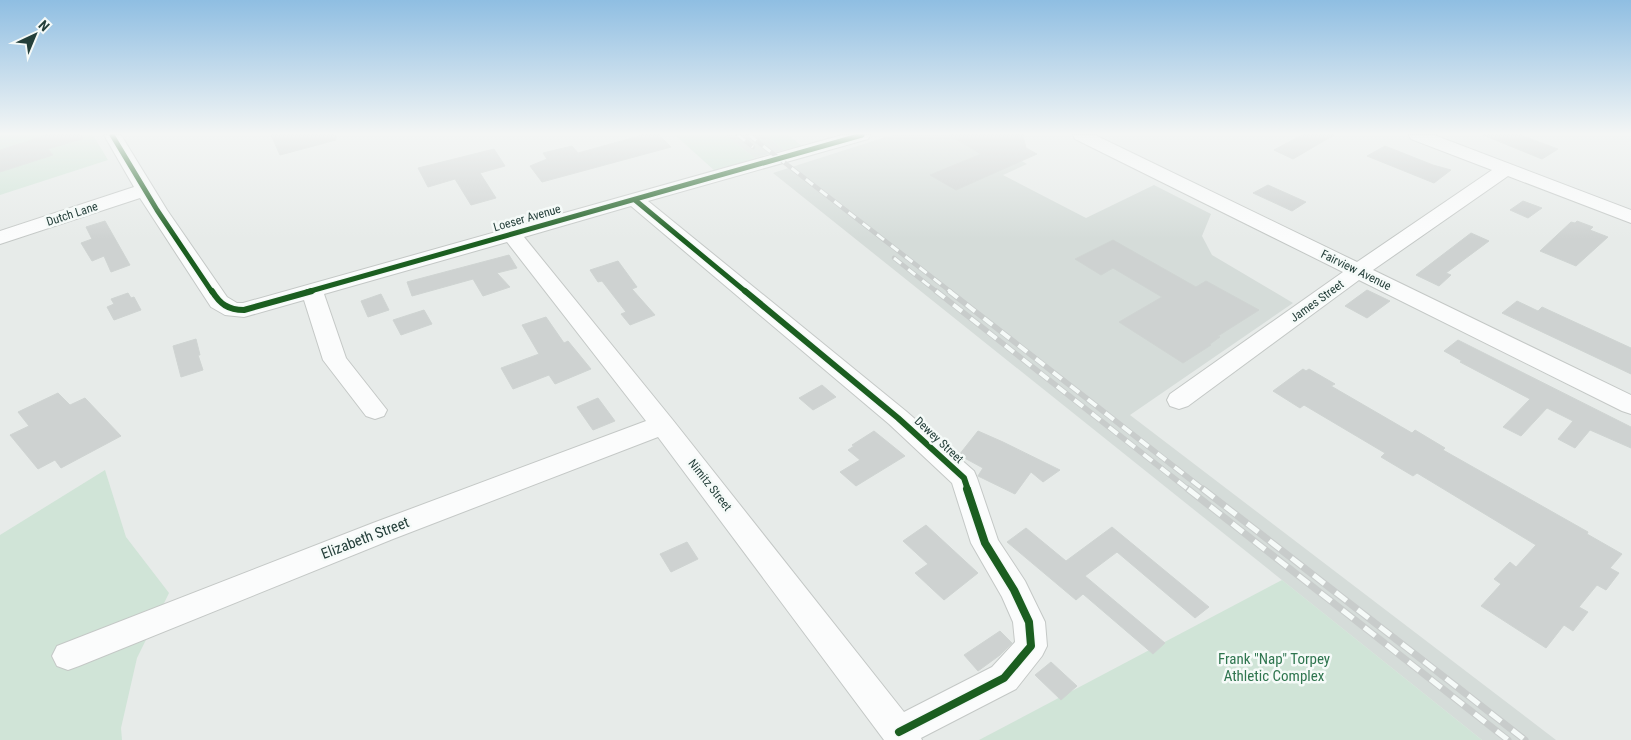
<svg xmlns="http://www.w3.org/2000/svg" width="1631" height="740" font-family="'Roboto Condensed',sans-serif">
<rect width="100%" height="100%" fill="#e7ebe9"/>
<g fill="#d5dcd9">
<path d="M725,135H765L784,150L755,158Z"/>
<path d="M892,135H975L1027,164L1003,175L1086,218L1154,185L1211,214L1202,236L1212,255L1293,303L1130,415L1556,740H1482L773,173Z"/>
</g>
<g fill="#d0e4d7">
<path d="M0,135H93L108,160L0,195Z"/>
<path d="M675,135H725L755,158L715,171Z"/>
<path d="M765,135H788L802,146L784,150Z"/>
<path d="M105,470L126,537L169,593L137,658L121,728L122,740H0V535Z"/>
<path d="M1282,580L1482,740H979Z"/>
</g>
<g fill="#ced2d1" stroke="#cfd4d2">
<path d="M47,135H82V139L48,149L53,155L0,172V150Z"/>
<path d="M271,135H336V140L280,155Z"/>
<path d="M643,135H659L671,147L542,182L530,166L547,159L543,153L572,146L578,153Z"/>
<path d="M949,135H1023L1026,148L1037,154L956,190L930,175L981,154Z"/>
<path d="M1302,135H1334L1293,159L1274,150Z"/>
<path d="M1483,135H1520L1558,149L1542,159Z"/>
<path d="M1385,146L1433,165L1451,170L1434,183L1367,156Z"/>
<path d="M494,149L505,166L480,173L496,198L471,205L455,179L428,187L418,168Z"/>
<path d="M1268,185L1306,202L1292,211L1253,193Z"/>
<path d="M1523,201L1542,208L1528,218L1510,210Z"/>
<path d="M105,221L130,265L111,272L104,256L92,261L81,243L92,239L86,227Z"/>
<path d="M1577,221L1593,227L1590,230L1608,237L1576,266L1540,251L1571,222L1575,223Z"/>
<path d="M1471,233L1489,241L1446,273L1451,275L1439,286L1416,275Z"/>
<path d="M1113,240L1196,287L1206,281L1259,310L1218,336L1220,337L1210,344L1211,345L1183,363L1119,322L1162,297L1113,268L1101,275L1075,259Z"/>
<path d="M509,255L517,268L497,273L510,287L483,296L473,279L412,296L407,282Z"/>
<path d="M618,261L637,287L632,289L655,315L630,325L621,314L626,312L602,281L598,282L590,270Z"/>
<path d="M1367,290L1390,301L1367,318L1345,306Z"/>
<path d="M128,293L131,298L134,297L141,310L114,320L107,307L114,304L111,299Z"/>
<path d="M381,294L389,310L368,317L361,301Z"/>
<path d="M1517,301L1538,311L1542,307L1631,348V374L1502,313Z"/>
<path d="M424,310L432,324L401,335L393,320Z"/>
<path d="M546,317L564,343L568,341L591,369L555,384L549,375L513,389L501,368L539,354L522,325Z"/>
<path d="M196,339L200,355H198L203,370L181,377L173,346Z"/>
<path d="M1458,340L1631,427V448L1590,430L1575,448L1558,439L1573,421L1547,408L1521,436L1503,427L1530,399L1460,362L1462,361L1444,351Z"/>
<path d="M1303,369L1306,371L1309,369L1335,384L1331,386L1412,433L1415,430L1445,448L1443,450L1588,532L1587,534L1622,554L1610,568L1619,573L1606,590L1597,585L1579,607L1588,612L1573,631L1564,625L1546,648L1481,606L1501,584L1494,579L1510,562L1516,567L1536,545L1417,473L1413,476L1381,457L1385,453L1304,405L1300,408L1273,391Z"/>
<path d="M822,385L836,397L813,410L799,398Z"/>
<path d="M58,393L70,405L85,398L121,436L61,468L55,460L38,469L10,435L29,426L18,412Z"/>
<path d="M598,398L615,421L593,430L577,407Z"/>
<path d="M874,431L905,456L856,486L840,472L860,460L848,450L854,446L852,445Z"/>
<path d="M978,431L1003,442L1060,470L1043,482L1031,472L1015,494L978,476L983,468L959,455Z"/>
<path d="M926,525L978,573L944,600L915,573L928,564L903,541Z"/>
<path d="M1112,527L1209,607L1195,618L1117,552L1085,576L1165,643L1153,654L1083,594L1076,600L1007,542L1026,528L1066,561Z"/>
<path d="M687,542L698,559L671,572L660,554Z"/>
<path d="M1000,631L1012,643L1000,655L978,671L964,655Z"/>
<path d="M1051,662L1077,686L1061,700L1035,675Z"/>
</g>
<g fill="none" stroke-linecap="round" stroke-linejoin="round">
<defs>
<g id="minor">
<path d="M104,135H121L167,210L227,297L237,303H243L842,135H870L868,139L648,201L907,412L974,471L977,478L998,540L1025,581L1045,622L1047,646L1042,656L1016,689L921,738L922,740H884L658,437L393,539L79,666L68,670L57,666L52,656L57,646L373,523L646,421L507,242L324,294L346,358L387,410L384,416L375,419L366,416L323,360L304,300L244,317L225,315L211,307L140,198L0,244V231L134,187ZM631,206L889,424L952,483L971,543L1002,597L1013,622L1015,642L992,667L904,712L672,419L524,237Z"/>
<path d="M1073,135H1095L1357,262L1492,170L1411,139L1409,135H1434L1631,210V223L1508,176L1373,270L1631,395V414L1622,411L1359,280L1188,406L1179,409L1170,406L1167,400L1170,394L1343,272L1075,139Z"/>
</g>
</defs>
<use href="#minor" stroke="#c4c8c6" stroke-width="2"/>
<use href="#minor" fill="#fbfcfc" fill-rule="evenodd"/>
<defs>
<g id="rail-far2">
<path d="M738,135L753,147"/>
<path d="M749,135L951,292"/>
<path d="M894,258L937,292"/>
</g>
<g id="rail-far1">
<path d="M936,291L1189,490"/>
<path d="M949,291L1204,490"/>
</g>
<g id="rail">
<path d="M1188,489L1508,740"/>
<path d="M1203,489L1525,740"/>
</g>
</defs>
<use href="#rail-far2" stroke="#c8cccb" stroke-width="4.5"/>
<use href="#rail-far1" stroke="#c8cccb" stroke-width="5.5"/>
<use href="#rail" stroke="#c8cccb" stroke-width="7"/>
<use href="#rail-far2" stroke="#f5faf8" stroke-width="3" stroke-dasharray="9" stroke-linecap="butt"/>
<use href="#rail-far1" stroke="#f5faf8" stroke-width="4" stroke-dasharray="11" stroke-linecap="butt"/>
<use href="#rail" stroke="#f5faf8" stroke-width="5" stroke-dasharray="14" stroke-linecap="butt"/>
<defs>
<g id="cycleway-far2">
<path d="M112,135L157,210L212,292"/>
<path d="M635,200L746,292"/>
<path d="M307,292L862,135"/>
</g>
<g id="cycleway-far1">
<path d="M212,291C220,304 228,310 244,310L312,291"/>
<path d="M745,291L898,418L964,478L968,490"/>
</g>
<path id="cycleway" d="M899,732L1004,678L1031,646L1029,622L1014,590L985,543L967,489"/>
</defs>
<use href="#cycleway-far2" stroke="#f5faf8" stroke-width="8"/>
<use href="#cycleway-far1" stroke="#f5faf8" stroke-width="9"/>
<use href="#cycleway" stroke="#f5faf8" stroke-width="11"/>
<use href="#cycleway-far2" stroke="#1b5e20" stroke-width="5"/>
<use href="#cycleway-far1" stroke="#1b5e20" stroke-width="6"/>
<use href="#cycleway" stroke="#1b5e20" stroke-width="8"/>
</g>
<linearGradient id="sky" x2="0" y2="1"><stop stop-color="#8fbee2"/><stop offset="0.56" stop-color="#f4f6f5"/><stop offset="1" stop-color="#f4f6f5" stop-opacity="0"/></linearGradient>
<rect width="1631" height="239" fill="url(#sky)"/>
<g text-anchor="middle" stroke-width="5" stroke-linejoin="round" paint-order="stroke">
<g font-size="12" fill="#243f3a" stroke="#f5faf8">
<text transform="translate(72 214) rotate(-18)" y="4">Dutch Lane</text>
<text transform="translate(527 218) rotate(-16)" y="4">Loeser Avenue</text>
<text transform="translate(1356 270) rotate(26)" y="4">Fairview Avenue</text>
<text transform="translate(1317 301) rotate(-36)" y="4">James Street</text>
<text transform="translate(939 440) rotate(43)" y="4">Dewey Street</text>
<text transform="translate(710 485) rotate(52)" y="4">Nimitz Street</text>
</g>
<g font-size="15" fill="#243f3a" stroke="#f5faf8">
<text transform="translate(365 538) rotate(-21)" y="5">Elizabeth Street</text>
</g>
<g font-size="15" fill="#2f754f" stroke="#f5faf8">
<text x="1274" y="664">Frank "Nap" Torpey<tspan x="1274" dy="17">Athletic Complex</tspan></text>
</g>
</g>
<g transform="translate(35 35) rotate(44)" stroke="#f5faf8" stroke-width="4" paint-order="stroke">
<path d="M0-4L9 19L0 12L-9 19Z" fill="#243f3a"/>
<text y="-8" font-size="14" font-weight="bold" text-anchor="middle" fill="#243f3a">N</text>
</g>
</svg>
